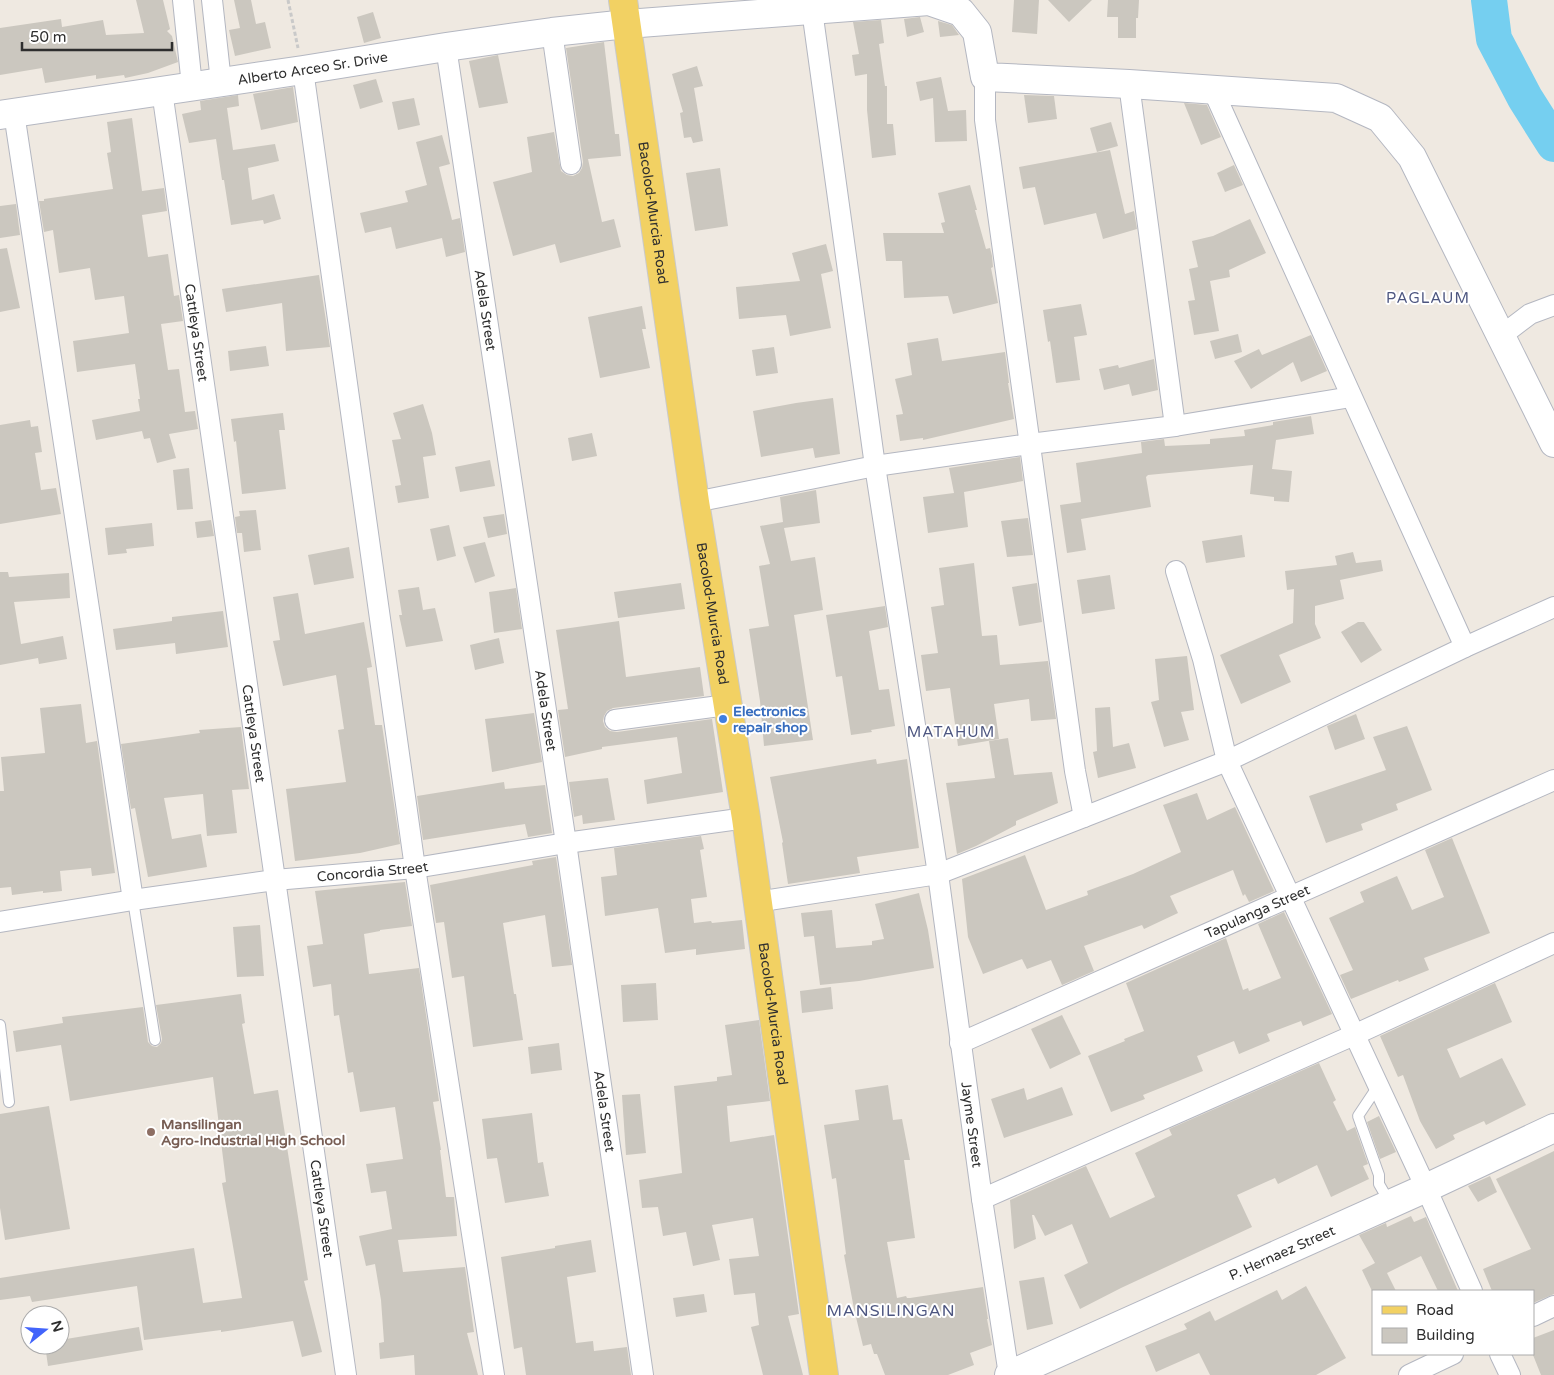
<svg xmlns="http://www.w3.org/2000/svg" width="1554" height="1375" font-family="'Varela Round',sans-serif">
<rect width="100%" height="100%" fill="#efe9e1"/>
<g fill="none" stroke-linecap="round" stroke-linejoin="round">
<path stroke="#75cff0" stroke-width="36" d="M1489,0L1494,39L1525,98L1554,144"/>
</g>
<g fill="#cbc7bf">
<path d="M136,0H163L170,29L167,31L172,36L178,62L148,73L125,78L124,75L96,79V75L45,83L42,68L0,75V28L61,19L62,27L103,20L106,35L144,33Z"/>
<path d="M234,0H251L256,24L265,22L271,48L235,56L229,30L240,28Z"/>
<path d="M1014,0H1039L1037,34L1012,32Z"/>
<path d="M1048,0H1092L1069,22Z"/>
<path d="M1108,0H1139L1138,18H1136V38H1118V17H1107Z"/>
<path d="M373,12L381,38L364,43L357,17Z"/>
<path d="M920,17L924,32L907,37L904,19Z"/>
<path d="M881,20L884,43L879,44L885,86H887V124H893L896,155L872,158L867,110V74L855,76L852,55L859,54L853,22Z"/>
<path d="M938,21L952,25L959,35L940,37Z"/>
<path d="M604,42L615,134H619L621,156L588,159L602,222L614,219L621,247L560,263L555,244L513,256L493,182L532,172L527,137L554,132L561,171L567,175L573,176L579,173L582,168L583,162L566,48Z"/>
<path d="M498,55L508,103L479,108L469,61Z"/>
<path d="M697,66L703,86L694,88L703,141L693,143L691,137L684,138L680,113L683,112L672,74Z"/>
<path d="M941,77L948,111L966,110L967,141L935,142L933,98L920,101L916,82Z"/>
<path d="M376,79L383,102L360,109L353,85Z"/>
<path d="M293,87L298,122L261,130L253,94Z"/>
<path d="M238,95L239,106L227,108L233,150L275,144L279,161L248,168L252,200L274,194L281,219L264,224L263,220L231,225L224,180H222L216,139L189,143L182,114L201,110L200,101Z"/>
<path d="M1024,95L1054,96L1057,119L1028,123Z"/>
<path d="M414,98L420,125L398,130L392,102Z"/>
<path d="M1184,103L1207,105L1221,137L1201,145Z"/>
<path d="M132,118L142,191L164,188L167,211L142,215L148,257L168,254L174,296L179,295L183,321L161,324L168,370L179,369L185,412L195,411L198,429L169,434L176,458L157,463L150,438L144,439L142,431L96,440L92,420L140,411L138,399H140L135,364L77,372L73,341L129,333L124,296L95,300L90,268L59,273L53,230L44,232L39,201H44V199L113,189L107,153L111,152L107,122Z"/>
<path d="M1111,122L1118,146L1097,152L1090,128Z"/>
<path d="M442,135L450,164L439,167L452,220L460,218L465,252L446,257L442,238L396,249L391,227L365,233L360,213L408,202L405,191L427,185L416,142Z"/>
<path d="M1110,150L1125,214L1134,211L1137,229L1103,239L1096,213L1044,225L1035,187L1023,189L1019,167Z"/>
<path d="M1234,165L1243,185L1225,192L1217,173Z"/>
<path d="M720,168L728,226L695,231L686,173Z"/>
<path d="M970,185L977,210H975L986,249L990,248L992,256L993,267L991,268L998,303L953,314L948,296L904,298L902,261H886L883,233H944L941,223L945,222L938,193Z"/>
<path d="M16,204L20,235L0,238V206Z"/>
<path d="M1250,219L1266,253L1229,270L1230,277L1210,281L1219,331L1194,335L1188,301L1195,300L1189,269L1198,267L1192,241L1213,236Z"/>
<path d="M826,244L833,271L821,274L831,328L790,336L786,315L739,319L736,287L800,281L792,253Z"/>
<path d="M7,248L20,308L0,312V249Z"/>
<path d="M319,275L330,347L286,351L282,303L226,312L222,289Z"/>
<path d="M1081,304L1087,335L1074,337L1080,380L1056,383L1050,341L1048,342L1043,310Z"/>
<path d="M642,306L646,329H642L650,368L600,378L588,317Z"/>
<path d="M1238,334L1242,352L1215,359L1210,341Z"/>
<path d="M1311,335L1327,371L1301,382L1293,362L1251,389L1234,361L1259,349L1262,355Z"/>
<path d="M938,338L942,361L1005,352L1009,383H1008L1014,419L923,440V438L900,441L896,415L903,414L895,379L912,375L907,343Z"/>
<path d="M266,346L269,366L230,371L228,351Z"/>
<path d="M774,347L778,373L756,376L752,350Z"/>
<path d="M1154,359L1158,390L1132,396L1129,384L1104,390L1099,369L1118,365L1119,368Z"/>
<path d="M833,398L840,454L815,458L813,448L761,457L753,411L796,403Z"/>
<path d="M423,404L432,433L436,455L423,457L429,498L398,503L395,486L401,485L392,440L401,439L393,413Z"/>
<path d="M283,413L285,430H279L286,489L242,494L236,441L234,442L231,419Z"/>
<path d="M1311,416L1314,434L1276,440L1272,469L1292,471L1289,502L1274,501V497L1250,494L1253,465L1148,475L1146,477L1151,507L1081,519L1086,550L1067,553L1060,505L1081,502L1076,463L1142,453L1141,442L1164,439L1165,446L1210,444V439L1245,436L1244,430L1273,425V422Z"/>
<path d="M30,420L31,427L38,426L42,452L35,453L41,490L56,488L61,514L0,524V425Z"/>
<path d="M592,433L597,456L572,461L568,438Z"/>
<path d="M1020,457L1023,481L964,492L968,527L928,533L923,497L954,493L949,468Z"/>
<path d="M490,460L495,486L460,492L455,467Z"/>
<path d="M189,468L193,509L177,510L173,470Z"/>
<path d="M816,490L820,523L784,528L791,561L815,557L823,610L794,615L813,740L764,746L760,701L749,629L769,626L759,566L770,564L760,526L783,522L780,497Z"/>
<path d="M256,510L261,550L244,552L242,533H237L235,517L240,516L239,511Z"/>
<path d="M504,514L507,534L488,538L483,517Z"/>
<path d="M1028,518L1033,555L1007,557L1001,521Z"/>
<path d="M211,520L214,536L197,538L195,522Z"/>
<path d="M152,523L154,546L126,549L127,553L108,555L105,528Z"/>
<path d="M449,525L456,556L437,561L430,529Z"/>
<path d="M1242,535L1245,557L1206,563L1202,541Z"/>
<path d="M485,542L495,576L475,583L463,547Z"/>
<path d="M349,547L354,578L314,585L308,555Z"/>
<path d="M1353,552L1356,563L1381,560L1383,571L1340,580L1344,599L1315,606V624L1321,638L1279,655L1291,682L1241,704L1220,655L1293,623L1294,589L1287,590L1285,571L1337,565L1335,556Z"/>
<path d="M974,563L982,636L997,635L1000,665L1048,661L1056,719L1031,721L1029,699L994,704L999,739L958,746L950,688L926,691L921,655L938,653L931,607L944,605L939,568Z"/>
<path d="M0,572H8L9,577L69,573L70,598L14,602L21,644L63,636L67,659L39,664L38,658L0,665Z"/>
<path d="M1110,575L1115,609L1082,614L1077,580Z"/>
<path d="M681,583L685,609L618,618L614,592Z"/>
<path d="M1037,583L1042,622L1019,626L1012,587Z"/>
<path d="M419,587L423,610L435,608L443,641L406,647L399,615H402L398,590Z"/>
<path d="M516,588L522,629L494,633L489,592Z"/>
<path d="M298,593L305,634L364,622L372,667L367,668L375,725H382L400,844L360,853L295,861L286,789L346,782L338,730L344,729L336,675L283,686L273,641L280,640L273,597Z"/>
<path d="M885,606L888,627L869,631L879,690L889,689L895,726L871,730L872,732L851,735L842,676L836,677L826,615Z"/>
<path d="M223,611L228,647L176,654L175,643L116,650L113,629L172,621V617Z"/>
<path d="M619,621L626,677L700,667L704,696L613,708L607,711L604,716L603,721L605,727L610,731L617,732L712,719L723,792L647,804L644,780L682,773L677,737L602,747V749L565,757L558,710L568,709L556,630Z"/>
<path d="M1358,622H1364L1382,650L1361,663L1341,632Z"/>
<path d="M499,638L504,663L475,670L470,645Z"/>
<path d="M1187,656L1194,710L1181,712L1189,740L1164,747L1151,702L1159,700L1155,659Z"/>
<path d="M81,704L86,743L97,741L115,873L92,876L91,868L60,871L62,891L43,893V891L12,895L11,887L0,888V791H4L1,757L45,753L40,708Z"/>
<path d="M1110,707L1113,747L1129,743L1136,768L1098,778L1093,752L1097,751L1095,708Z"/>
<path d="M534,713L542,762L492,772L485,719Z"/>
<path d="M1356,714L1365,739L1335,750L1327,726Z"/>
<path d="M1407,726L1432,790L1396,804L1398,810L1361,824L1363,830L1326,843L1309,796L1386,770L1373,737Z"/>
<path d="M241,727L249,789L232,790L237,833L207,836L203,794L164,798L172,839L201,834L207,867L148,877L135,808L131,809L121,744L200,733L199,730Z"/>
<path d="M1008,738L1014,775L1052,772L1058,803L1016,821V825L976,846L957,854L946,783L995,778L989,741Z"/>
<path d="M876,759L877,764L907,759L919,848L857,857L860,873L788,884L782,843L783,842L770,777Z"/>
<path d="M608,778L615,820L583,824L582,815L574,817L569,782Z"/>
<path d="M504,782L505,789L545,785L552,833L528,837L525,824L423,840L417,796Z"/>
<path d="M1197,793L1207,820L1235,807L1274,891L1249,902L1245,894L1243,896L1233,870L1170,896L1178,913L1144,929L1142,925L1084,946L1094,971L1062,985L1051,960L1027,969L1022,959L983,974L968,937L962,879L1025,855L1046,910L1088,895L1087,891L1133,874L1181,852L1163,805Z"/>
<path d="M701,836L704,849L700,850L707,897L691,899L694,923L711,921L712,923L742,920L745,949L696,955V949L665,953L658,908L605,916L601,877L617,875L614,848Z"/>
<path d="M1452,838L1490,933L1424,958L1429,970L1399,982L1398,980L1351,999L1340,975L1353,970L1329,918L1364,902L1360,892L1397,876L1412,910L1444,897L1425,850Z"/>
<path d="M556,857L572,965L552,967L545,915L503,923L514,994H516L523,1040L473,1047L464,976L452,978L444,922L436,923L430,885L533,865L532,861Z"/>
<path d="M405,882L412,926L380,930V931L364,934L369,974L419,968L439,1101L433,1102L441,1150H440L446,1197H454L457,1236L398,1240L403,1272L465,1267L474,1332L467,1333L478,1375H415L414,1355L380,1359L379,1343L384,1342L381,1300L375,1264L366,1266L359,1236L392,1229L386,1191L371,1193L366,1164L403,1159L395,1107L360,1112L353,1072L348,1073L339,1015L334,1016L331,984L313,987L307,946L323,944L315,891Z"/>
<path d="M919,893L928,930L934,968L859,981L820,985L814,936L804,937L801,913L832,910L836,948L872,945V941L884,939L875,904Z"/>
<path d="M1284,912L1332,1014L1303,1026L1301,1021L1267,1034L1270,1041L1239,1054L1234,1041L1197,1056L1203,1071L1143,1095L1145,1099L1111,1112L1088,1056L1125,1041L1124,1039L1144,1031L1126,983L1226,938L1243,990L1248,988L1249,991L1281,978L1258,924Z"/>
<path d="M260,925L264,976L237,977L233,927Z"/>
<path d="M656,983L658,1020L623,1022L621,985Z"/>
<path d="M1495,983L1512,1022L1447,1049L1460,1078L1502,1058L1526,1105L1486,1125L1484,1121L1453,1135L1455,1139L1436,1149L1420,1121L1403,1075L1398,1077L1380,1036Z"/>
<path d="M831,987L833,1009L802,1013L800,991Z"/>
<path d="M241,994L245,1023L242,1024L254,1094L278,1090L308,1280L304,1281L322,1352L302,1357L293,1321L221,1332V1330L144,1340L137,1286L32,1302L30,1296L0,1300V1278L194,1248L203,1303L242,1298L222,1183L226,1182L213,1077L70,1101L61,1045L16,1052L13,1031L63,1023L62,1017L143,1007L148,1042L152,1046L157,1047L161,1043L162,1039L156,1005Z"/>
<path d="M1062,1015L1081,1054L1050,1069L1031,1029Z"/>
<path d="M759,1020L770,1101L727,1106L730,1142L774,1135L799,1314L788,1316L803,1375H763L751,1327L759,1325L755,1293L734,1295L729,1259L759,1256L753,1218L712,1225L720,1260L693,1266L686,1232L663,1236L658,1207L642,1208L639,1180L682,1173L674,1086L717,1081V1077L732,1075L725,1025Z"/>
<path d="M559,1043L562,1070L531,1074L528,1047Z"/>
<path d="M1319,1063L1336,1100L1333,1102L1347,1131L1355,1127L1368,1164L1363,1166L1369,1179L1331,1197L1317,1165L1278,1184L1275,1178L1237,1195L1252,1227L1121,1288L1080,1309L1064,1275L1088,1263L1072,1224L1045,1236L1034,1215H1032L1036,1239L1014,1249L1010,1200L1086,1166L1110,1218L1155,1197L1135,1153L1172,1135L1169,1129Z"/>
<path d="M888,1085L893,1120L902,1119L910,1160H904L915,1238L887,1242L897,1298L906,1296L907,1298H910L983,1287L988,1319H987L992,1345L970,1353L974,1365L948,1375H885L877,1354H874L871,1344L863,1346L854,1309L844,1255L846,1254L836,1178L832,1179L824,1125L859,1120L855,1090Z"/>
<path d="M1062,1087L1073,1115L1004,1138L991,1099L1024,1088L1027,1100Z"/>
<path d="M640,1094L646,1153L626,1155L622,1095Z"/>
<path d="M49,1106L70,1229L5,1240L0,1208V1114Z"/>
<path d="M532,1113L538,1163L543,1162L549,1196L505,1203L497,1158L487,1159L482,1119Z"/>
<path d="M1379,1116L1396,1152L1380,1159L1367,1122Z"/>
<path d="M1554,1151V1294L1533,1303V1291H1492L1483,1269L1531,1249L1496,1179Z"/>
<path d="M1490,1176L1497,1192L1478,1202L1468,1186Z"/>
<path d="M1411,1216L1414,1222L1426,1217L1458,1291H1438L1421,1256L1387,1273L1396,1291H1372L1362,1270L1375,1263L1359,1235L1386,1223L1387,1227Z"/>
<path d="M591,1240L596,1272L567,1277L576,1343L593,1341L594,1351L627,1347L631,1375H526L522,1347L514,1349L501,1257L555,1248V1246Z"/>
<path d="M1044,1277L1053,1324L1027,1330L1019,1281Z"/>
<path d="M1306,1286L1346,1358L1316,1375H1210L1199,1353L1156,1372L1145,1346L1187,1329L1184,1324L1210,1311L1215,1321L1277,1290L1282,1300Z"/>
<path d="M704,1294L707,1312L676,1317L673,1298Z"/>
<path d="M139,1327L143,1350L48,1366L45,1345H60V1340Z"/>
<path d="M1554,1330V1375H1541L1533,1355V1338Z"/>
</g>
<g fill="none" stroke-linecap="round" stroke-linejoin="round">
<defs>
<g id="lane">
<path d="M133,900L155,1040"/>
<path d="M0,1025L9,1102"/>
<path d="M1378,1086L1358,1116L1379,1175V1184L1390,1203"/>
</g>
<g id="street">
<path d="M183,0L192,86"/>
<path d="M212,0L221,82"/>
<path id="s1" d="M812,10L875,466L938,874L982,1199L1009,1375"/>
<path d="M552,32L571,164"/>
<path id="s2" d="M446,47L566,843L643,1375"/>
<path d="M303,70L415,868L494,1375"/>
<path d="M985,77V120L1075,771L1084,817L1227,761L1465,647L1554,607"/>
<path d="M1129,84L1175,426"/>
<path d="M1213,90L1465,647"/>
<path id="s3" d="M162,91L346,1375"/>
<path d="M14,113L133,900"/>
<path d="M1501,336L1530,314L1554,305"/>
<path d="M695,502L875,466L1030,444L1175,426L1351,397"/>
<path d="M1176,571L1203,659L1227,761L1426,1188L1472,1291"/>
<path d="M615,720L727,705"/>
<path d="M757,902L938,874L1084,817"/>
<path id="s4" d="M0,922L133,900L275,880L415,868L566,843L746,818"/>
<path id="s5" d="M960,1043L1554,780"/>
<path d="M982,1199L1354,1035L1554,943"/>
<path d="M1533,1316L1554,1306"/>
<path d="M1500,1354L1510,1375"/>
<path d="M1409,1375L1453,1354"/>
</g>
<g id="secondary">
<path id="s6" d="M0,115L303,70L446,47L552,32L627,24L929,1L961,12L977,32L985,77L1129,84L1336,98L1380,118L1412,157L1554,443"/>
<path id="s7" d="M1009,1375L1426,1188L1554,1128"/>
</g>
<g id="primary">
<path id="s8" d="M623,0L695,502L746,818L824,1375"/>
</g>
</defs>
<use href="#lane" stroke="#b4b7c1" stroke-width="12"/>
<use href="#street" stroke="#b4b7c1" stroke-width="22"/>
<use href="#secondary" stroke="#b4b7c1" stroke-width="30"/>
<use href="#primary" stroke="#c9c9c9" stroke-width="30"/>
<path stroke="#c9c9c9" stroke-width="3" stroke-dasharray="4 2.5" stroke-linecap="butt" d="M288,0L298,48"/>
<use href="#lane" stroke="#fff" stroke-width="10"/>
<use href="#street" stroke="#fff" stroke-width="20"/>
<use href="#secondary" stroke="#fff" stroke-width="28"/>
<use href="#primary" stroke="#f2d163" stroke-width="28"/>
</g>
<circle fill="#3f7fe0" stroke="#fff" stroke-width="2" cx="723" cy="719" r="5"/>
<circle fill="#8d6e63" stroke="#fff" stroke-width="2" cx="151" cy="1132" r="5"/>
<g text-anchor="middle" stroke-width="4" stroke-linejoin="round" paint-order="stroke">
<g font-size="14" fill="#2e2e2e" stroke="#fff">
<text dy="5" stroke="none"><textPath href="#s6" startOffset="316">Alberto Arceo Sr. Drive</textPath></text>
<text dy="5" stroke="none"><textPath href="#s8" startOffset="215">Bacolod-Murcia Road</textPath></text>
<text dy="5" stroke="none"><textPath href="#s2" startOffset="266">Adela Street</textPath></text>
<text dy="5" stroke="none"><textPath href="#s3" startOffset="244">Cattleya Street</textPath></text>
<text dy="5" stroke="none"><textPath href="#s8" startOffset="620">Bacolod-Murcia Road</textPath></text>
<text dy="5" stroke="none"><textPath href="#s2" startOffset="671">Adela Street</textPath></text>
<text dy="5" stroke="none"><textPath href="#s3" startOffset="649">Cattleya Street</textPath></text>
<text dy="5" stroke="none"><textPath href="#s4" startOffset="376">Concordia Street</textPath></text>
<text dy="5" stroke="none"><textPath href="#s5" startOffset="325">Tapulanga Street</textPath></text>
<text dy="5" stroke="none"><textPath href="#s8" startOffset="1025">Bacolod-Murcia Road</textPath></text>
<text dy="5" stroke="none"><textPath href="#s2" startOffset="1076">Adela Street</textPath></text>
<text dy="5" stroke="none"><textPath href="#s1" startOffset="1126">Jayme Street</textPath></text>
<text dy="5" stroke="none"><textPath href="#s3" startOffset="1129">Cattleya Street</textPath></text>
<text dy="5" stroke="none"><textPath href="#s7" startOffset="299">P. Hernaez Street</textPath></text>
</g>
<g font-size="14" font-weight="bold" fill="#366cbe" stroke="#fff" text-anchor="start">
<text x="733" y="716">Electronics<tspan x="733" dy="16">repair shop</tspan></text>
</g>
<g font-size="14" font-weight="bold" fill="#785e54" stroke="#fff" text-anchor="start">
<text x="161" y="1129">Mansilingan<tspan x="161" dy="16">Agro-Industrial High School</tspan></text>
</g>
<g font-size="15" letter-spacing="1" fill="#4d5680" stroke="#fff">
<text x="1428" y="303">PAGLAUM</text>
<text x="951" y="737">MATAHUM</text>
</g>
<g font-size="16" letter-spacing="1" fill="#4d5680" stroke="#fff">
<text x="891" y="1316">MANSILINGAN</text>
</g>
</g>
<rect x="1372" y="1290" width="162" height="65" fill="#ffffff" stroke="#ababab"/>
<rect x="1382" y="1306" width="25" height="8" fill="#f2d163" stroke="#ababab"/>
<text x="1416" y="1315" font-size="15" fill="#2e2e2e">Road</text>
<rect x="1382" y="1328" width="25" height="15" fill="#cbc7bf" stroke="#ababab"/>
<text x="1416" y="1340" font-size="15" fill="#2e2e2e">Building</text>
<g transform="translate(45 1330) rotate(73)"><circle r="24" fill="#ffffff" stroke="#ababab"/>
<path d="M0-4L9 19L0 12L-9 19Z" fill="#4264fb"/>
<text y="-8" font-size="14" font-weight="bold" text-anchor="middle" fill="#2e2e2e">N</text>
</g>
<path d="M22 42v8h150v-8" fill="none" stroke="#2e2e2e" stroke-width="2.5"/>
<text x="30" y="42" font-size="15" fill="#2e2e2e" stroke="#ffffff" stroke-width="4" paint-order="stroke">50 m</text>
</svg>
